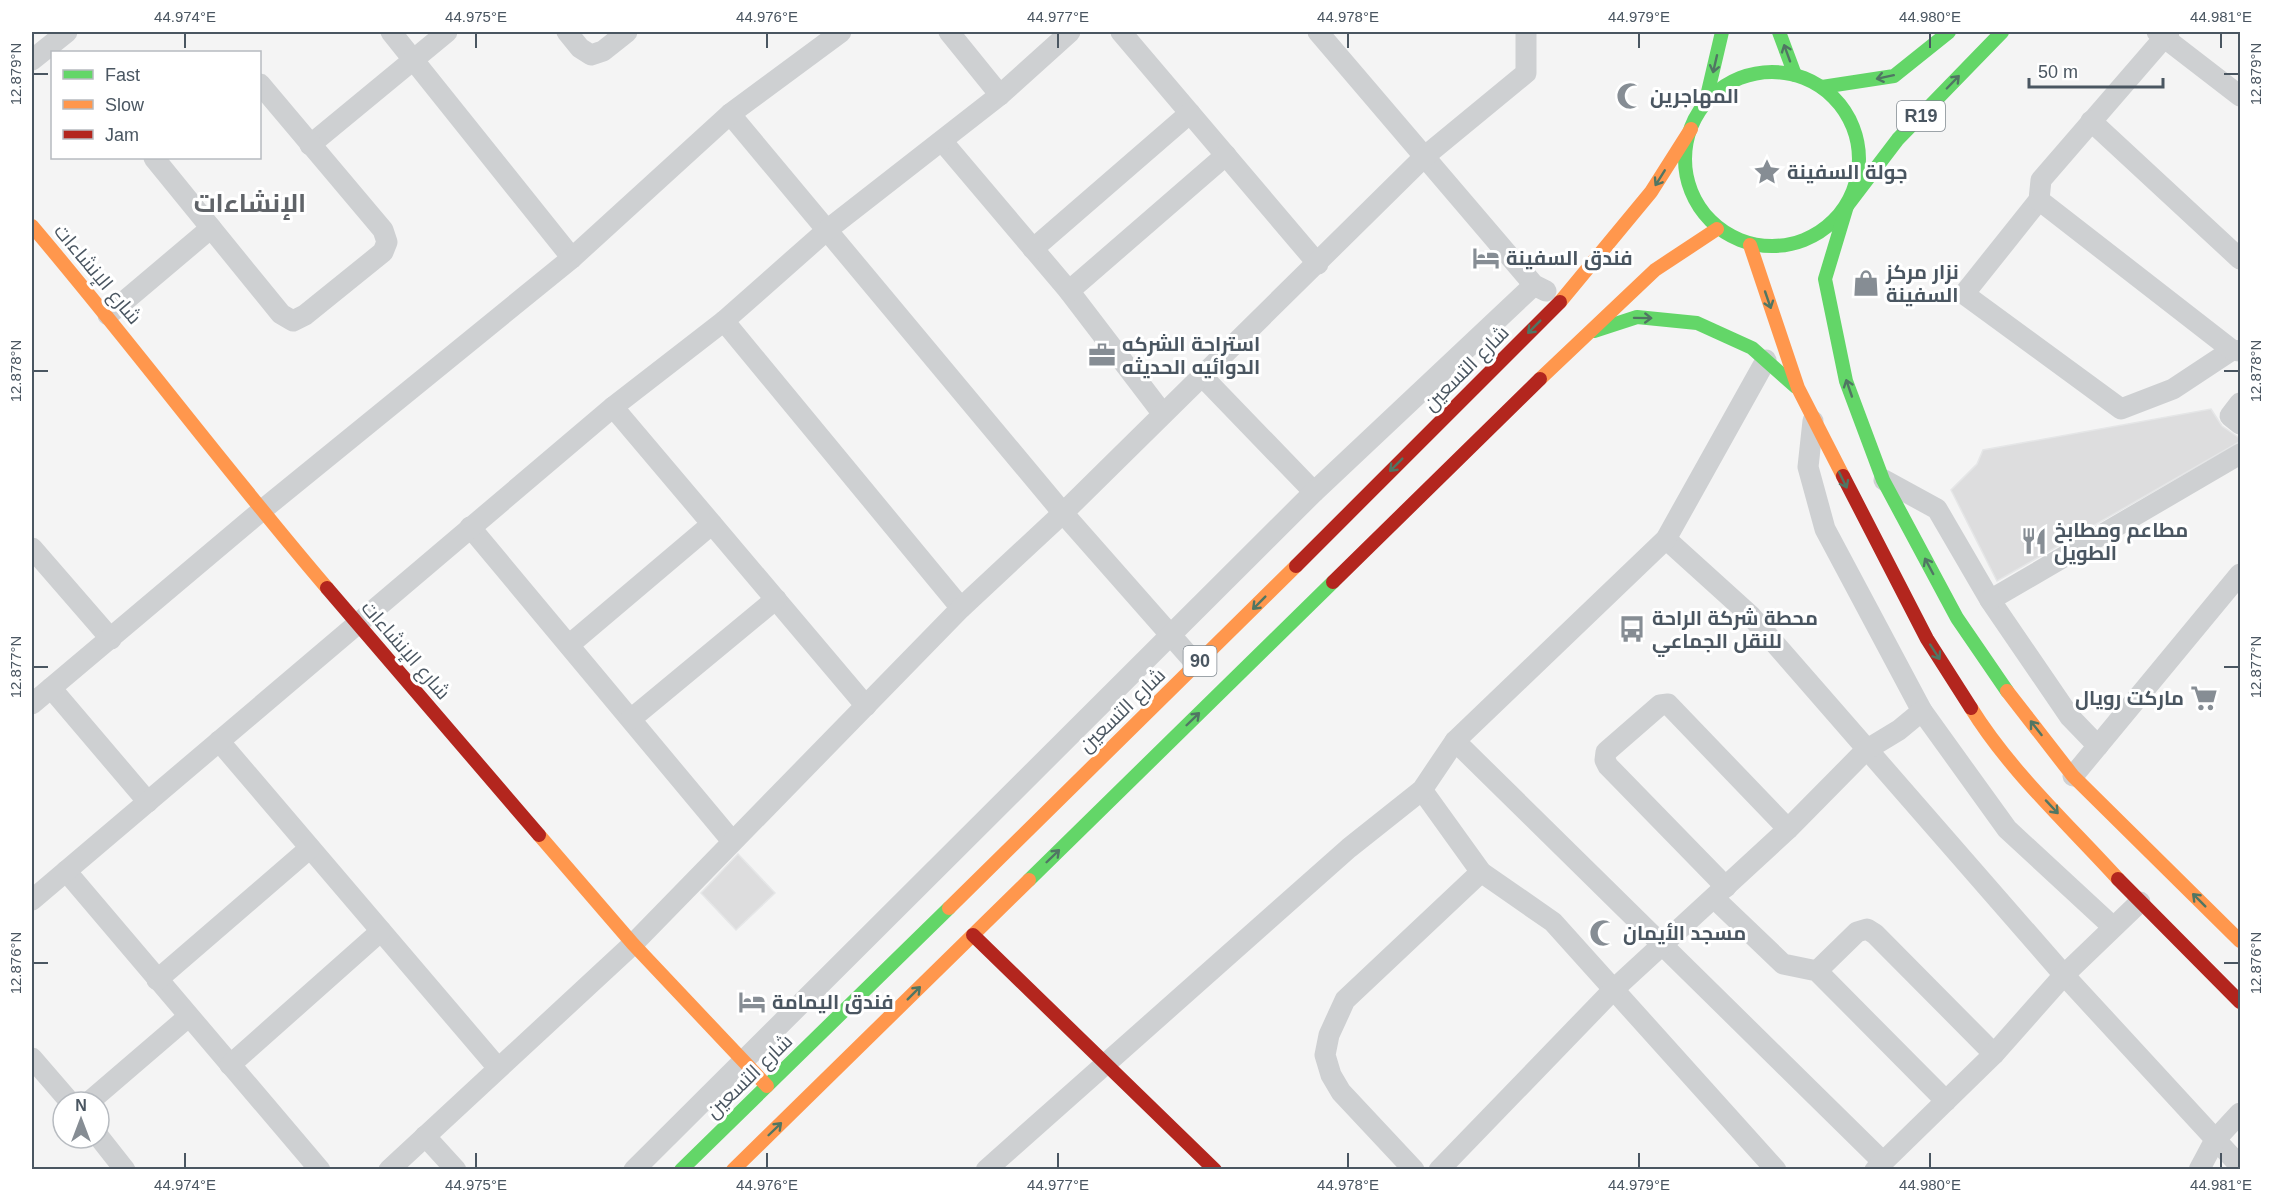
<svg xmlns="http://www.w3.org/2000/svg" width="2272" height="1201" font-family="Arial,Cairo,sans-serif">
<rect width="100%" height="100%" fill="#f4f4f4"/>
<g fill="#ddddde" stroke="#e5e6e7" stroke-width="1.5">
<path d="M2211,409L2222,426L2238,437L2241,441L1997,581L1951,490L1977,464L1983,450Z"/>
<path d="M738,854L775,893L736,930L701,893Z"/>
</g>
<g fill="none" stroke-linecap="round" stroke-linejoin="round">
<g stroke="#ced0d2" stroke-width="21">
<path d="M391,32L572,258"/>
<path d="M567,32L580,48L591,55L603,51L627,32"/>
<path d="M949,32L1000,95"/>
<path d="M1121,32L1318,264"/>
<path d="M1318,32L1534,285L1546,291"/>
<path d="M2157,32L2240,96"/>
<path d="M2169,32L2041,180L2039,200L1964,294L2121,409L2173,389L2232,350"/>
<path d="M32,60L67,32"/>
<path d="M730,114L1063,513L1197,665"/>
<path d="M2091,121L2240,259"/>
<path d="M942,141L1069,291L1163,414"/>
<path d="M310,145L447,32"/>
<path d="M154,158L281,314L293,321L305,315L383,252L387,242L383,230L260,84"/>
<path d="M2039,200L2232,350L2240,351"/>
<path d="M1033,249L1190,113"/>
<path d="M1069,291L1226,155"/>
<path d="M108,315L211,228"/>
<path d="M724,321L961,608"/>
<path d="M1201,375L1314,492"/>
<path d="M2240,403L2230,416L2240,424"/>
<path d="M613,407L866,706"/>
<path d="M1813,421L1808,467L1825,529L1922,711L2007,829L2113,927"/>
<path d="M1884,480L1937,509L1990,600L2070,717L2098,746"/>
<path d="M470,527L732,841"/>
<path d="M1666,539L1750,615L2064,975L2240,1166"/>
<path d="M32,548L111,639"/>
<path d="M1990,600L2240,454"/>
<path d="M569,645L712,524"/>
<path d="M51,688L148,802"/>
<path d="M32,704L261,511L572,258L730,114L841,32"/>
<path d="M631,719L776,599"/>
<path d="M219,741L498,1068"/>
<path d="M1455,741L1883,1162"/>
<path d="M2073,776L2240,574"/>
<path d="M1422,790L1481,872L1553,922L1776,1170"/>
<path d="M66,871L320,1170"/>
<path d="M1726,887L1608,766L1605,760L1606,752L1660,705L1668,704L1788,829"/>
<path d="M1714,898L1783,964L1817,971L1946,1101"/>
<path d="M32,900L613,407L724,321L827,230L1000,95L1070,32"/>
<path d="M1817,971L1857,932L1867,929L1875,934L1994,1054"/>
<path d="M157,980L310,848"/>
<path d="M32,1058L70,1102"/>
<path d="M230,1065L381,931"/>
<path d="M89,1102L188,1017"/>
<path d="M425,1136L456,1170"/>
<path d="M99,1137L125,1170"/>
<path d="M389,1170L633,944L961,608L1063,513L1424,157L1526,73V32"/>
<path d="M634,1170L1314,492L1534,285"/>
<path d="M986,1170L1349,848L1422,790L1455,741L1666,539L1766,360"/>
<path d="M1414,1170L1341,1092L1331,1075L1325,1055L1329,1035L1345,1000L1481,872"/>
<path d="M1439,1170L1613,990L1788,829L1866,750L1899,730L1922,711"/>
<path d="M1875,1170L1994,1054L2064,975L2140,902"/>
<path d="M2199,1170L2215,1140L2240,1113"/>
</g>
<g stroke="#63d668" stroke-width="14">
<path d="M1779,32L1795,75"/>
<circle cx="1772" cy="159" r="87"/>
<path d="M1822,87L1894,76L1949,32"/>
<path d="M1707,96L1722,32"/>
<path d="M1847,206L1898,139L2002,32"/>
<path d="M1847,206L1825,279L1846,381L1883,480L1957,618L2007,691"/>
<path d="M1594,331L1637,317L1697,323L1752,348L1796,387"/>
<path d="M1029,880L1333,582"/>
<path d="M681,1170L949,908"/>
</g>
<g stroke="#ff974d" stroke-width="14">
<path d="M32,226C133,345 226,470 327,588"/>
<path d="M1750,245L1798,388L1843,476"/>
<path d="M1560,302L1651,192L1691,129"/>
<path d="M1540,379L1655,270L1717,229"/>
<path d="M2007,691L2073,776L2240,941"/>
<path d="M1971,708C2010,771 2068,824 2118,879"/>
<path d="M539,835L633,944L767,1086"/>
<path d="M949,908L1296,566"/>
<path d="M733,1170L1029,880"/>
</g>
<g stroke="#b3261e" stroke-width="14">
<path d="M1843,476L1927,639L1971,708"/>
<path d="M1296,566L1560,302"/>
<path d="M1333,582L1540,379"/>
<path d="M327,588L539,835"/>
<path d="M2118,879L2240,1002"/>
<path d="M973,935L1215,1170"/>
</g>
</g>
<defs><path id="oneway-shaft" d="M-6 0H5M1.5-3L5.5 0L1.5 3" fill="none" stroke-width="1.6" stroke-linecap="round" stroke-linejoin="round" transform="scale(1.5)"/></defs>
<g stroke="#507663">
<use href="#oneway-shaft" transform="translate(1787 53) rotate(-110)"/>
<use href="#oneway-shaft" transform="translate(1715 64) rotate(103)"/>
<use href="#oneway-shaft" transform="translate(1885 77) rotate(168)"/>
<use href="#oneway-shaft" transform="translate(1953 82) rotate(-46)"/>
<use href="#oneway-shaft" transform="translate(1660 178) rotate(122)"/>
<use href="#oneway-shaft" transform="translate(1768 300) rotate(71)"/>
<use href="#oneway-shaft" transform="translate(1643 318) rotate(1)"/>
<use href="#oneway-shaft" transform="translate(1534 327) rotate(135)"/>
<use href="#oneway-shaft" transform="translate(1849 388) rotate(-109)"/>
<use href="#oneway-shaft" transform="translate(1396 465) rotate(135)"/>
<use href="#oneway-shaft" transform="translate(1843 480) rotate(64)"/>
<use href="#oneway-shaft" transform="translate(1929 566) rotate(-118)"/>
<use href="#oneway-shaft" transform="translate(1259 603) rotate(135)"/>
<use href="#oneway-shaft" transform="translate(1935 652) rotate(57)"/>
<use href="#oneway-shaft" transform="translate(1193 719) rotate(-44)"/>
<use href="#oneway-shaft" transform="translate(2036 728) rotate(-128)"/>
<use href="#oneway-shaft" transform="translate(2052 807) rotate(47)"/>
<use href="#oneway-shaft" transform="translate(1053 856) rotate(-44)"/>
<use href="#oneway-shaft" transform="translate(2199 900) rotate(-135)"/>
<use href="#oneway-shaft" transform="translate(914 993) rotate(-45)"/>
<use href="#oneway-shaft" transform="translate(775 1129) rotate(-44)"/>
</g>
<path fill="none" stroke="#4a5661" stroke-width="2" d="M185,33V48M476,33V48M767,33V48M1058,33V48M1348,33V48M1639,33V48M1930,33V48M2221,33V48M33,74H48M2224,74H2239M33,371H48M2224,371H2239M33,667H48M2224,667H2239M33,963H48M2224,963H2239M185,1153V1168M476,1153V1168M767,1153V1168M1058,1153V1168M1348,1153V1168M1639,1153V1168M1930,1153V1168M2221,1153V1168"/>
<defs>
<symbol id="mosque-bare" viewBox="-9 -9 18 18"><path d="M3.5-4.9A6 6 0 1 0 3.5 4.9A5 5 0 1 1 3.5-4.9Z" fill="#868d94" stroke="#fff" stroke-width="2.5" paint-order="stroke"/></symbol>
<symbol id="sight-bare" viewBox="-9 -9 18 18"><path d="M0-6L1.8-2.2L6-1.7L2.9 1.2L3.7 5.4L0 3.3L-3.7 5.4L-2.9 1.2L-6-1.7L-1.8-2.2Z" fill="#868d94" stroke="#fff" stroke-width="2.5" paint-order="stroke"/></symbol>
<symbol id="hotel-bare" viewBox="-9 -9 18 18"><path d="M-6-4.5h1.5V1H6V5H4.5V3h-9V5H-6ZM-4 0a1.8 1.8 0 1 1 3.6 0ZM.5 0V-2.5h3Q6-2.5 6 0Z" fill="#868d94" stroke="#fff" stroke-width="2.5" paint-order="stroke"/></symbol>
<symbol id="shop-bare" viewBox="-9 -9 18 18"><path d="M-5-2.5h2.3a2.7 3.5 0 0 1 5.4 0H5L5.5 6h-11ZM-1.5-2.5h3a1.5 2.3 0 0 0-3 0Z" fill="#868d94" stroke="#fff" stroke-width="2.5" paint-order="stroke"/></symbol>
<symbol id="office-bare" viewBox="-9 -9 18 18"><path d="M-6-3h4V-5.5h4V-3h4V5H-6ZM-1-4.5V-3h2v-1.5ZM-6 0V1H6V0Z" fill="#868d94" stroke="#fff" stroke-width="2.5" paint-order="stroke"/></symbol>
<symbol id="restaurant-bare" viewBox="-9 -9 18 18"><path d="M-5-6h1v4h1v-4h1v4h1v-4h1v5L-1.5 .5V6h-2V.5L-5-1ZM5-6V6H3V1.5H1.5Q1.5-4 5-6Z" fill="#868d94" stroke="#fff" stroke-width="2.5" paint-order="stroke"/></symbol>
<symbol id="bus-bare" viewBox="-9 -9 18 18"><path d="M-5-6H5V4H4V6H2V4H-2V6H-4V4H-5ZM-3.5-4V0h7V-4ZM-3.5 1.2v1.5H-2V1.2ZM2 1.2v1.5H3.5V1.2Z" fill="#868d94" stroke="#fff" stroke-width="2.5" paint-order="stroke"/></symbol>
<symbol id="supermarket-bare" viewBox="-9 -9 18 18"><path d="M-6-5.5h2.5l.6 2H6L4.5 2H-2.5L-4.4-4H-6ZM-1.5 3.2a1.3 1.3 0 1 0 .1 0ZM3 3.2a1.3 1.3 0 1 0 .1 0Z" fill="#868d94" stroke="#fff" stroke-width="2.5" paint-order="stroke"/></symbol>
</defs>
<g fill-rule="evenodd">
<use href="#mosque-bare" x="1611" y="77" width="38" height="38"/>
<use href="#sight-bare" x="1748" y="153" width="38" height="38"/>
<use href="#hotel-bare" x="1467" y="239" width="38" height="38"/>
<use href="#shop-bare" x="1847" y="264" width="38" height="38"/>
<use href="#office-bare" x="1083" y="336" width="38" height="38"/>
<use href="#restaurant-bare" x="2015" y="522" width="38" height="38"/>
<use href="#bus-bare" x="1613" y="610" width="38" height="38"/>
<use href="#supermarket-bare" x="2185" y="679" width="38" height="38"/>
<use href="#mosque-bare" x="1584" y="914" width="38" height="38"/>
<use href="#hotel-bare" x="733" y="983" width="38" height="38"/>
</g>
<g text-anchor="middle" stroke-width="6" stroke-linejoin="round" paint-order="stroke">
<g fill="#fff" stroke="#808990" stroke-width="1.5">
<rect x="1897" y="101" width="48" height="30" rx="4.5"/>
<rect x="1183.5" y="646" width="33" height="30" rx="4.5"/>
</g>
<g font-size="18" font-weight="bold" fill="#4a5661">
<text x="1921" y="122">R19</text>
<text x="1200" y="667">90</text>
</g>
<g font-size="20" font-weight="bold" fill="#4a5661" stroke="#fff" text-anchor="start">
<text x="1650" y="103">المهاجرين</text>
<text x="1787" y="179">جولة السفينة</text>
<text x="1506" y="265">فندق السفينة</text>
<text x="1886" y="279">نزار مركز<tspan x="1886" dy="23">السفينة</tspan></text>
<text x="1122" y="351">استراحة الشركه<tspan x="1122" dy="23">الدوائيه الحديثه</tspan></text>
<text x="2054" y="537">مطاعم ومطابخ<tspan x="2054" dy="23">الطويل</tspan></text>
<text x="1652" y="625">محطة شركة الراحة<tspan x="1652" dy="23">للنقل الجماعي</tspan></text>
<text x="2184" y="705" text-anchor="end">ماركت رويال</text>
<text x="1623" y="940">مسجد الأيمان</text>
<text x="772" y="1009">فندق اليمامة</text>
</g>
<g font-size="20" fill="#4a5661" stroke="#fff">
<text transform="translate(98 274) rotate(50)" y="7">شارع الإنشاءات</text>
<text transform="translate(1466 368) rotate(-45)" y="7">شارع التسعين</text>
<text transform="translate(406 650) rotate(49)" y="7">شارع الإنشاءات</text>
<text transform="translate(1122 710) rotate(-44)" y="7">شارع التسعين</text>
<text transform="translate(749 1076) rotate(-44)" y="7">شارع التسعين</text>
</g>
<g font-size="26" font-weight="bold" fill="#5f6368" stroke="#fff">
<text x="250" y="212">الإنشاءات</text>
</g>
</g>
<rect width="2272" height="1201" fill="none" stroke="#ffffff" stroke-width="66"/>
<rect x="51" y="51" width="210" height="108" fill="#ffffff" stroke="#b7bbc0" stroke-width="1.5"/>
<rect x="63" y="70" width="30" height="9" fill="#63d668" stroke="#b7bbc0" stroke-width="1.5"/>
<text x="105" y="81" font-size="18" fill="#4a5661">Fast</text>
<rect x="63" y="100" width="30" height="9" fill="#ff974d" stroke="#b7bbc0" stroke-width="1.5"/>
<text x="105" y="111" font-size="18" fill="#4a5661">Slow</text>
<rect x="63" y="130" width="30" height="9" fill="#b3261e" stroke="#b7bbc0" stroke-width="1.5"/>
<text x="105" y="141" font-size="18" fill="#4a5661">Jam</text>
<g transform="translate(81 1120)"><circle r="28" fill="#ffffff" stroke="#b7bbc0" stroke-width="1.5"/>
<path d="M0-4.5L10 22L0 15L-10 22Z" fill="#868d94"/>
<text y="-9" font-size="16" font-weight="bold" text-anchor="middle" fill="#4a5661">N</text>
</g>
<path d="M2029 78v9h134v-9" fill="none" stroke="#4a5661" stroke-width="3"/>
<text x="2038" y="78" font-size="18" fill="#4a5661" stroke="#ffffff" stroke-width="4.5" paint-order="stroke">50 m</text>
<rect x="33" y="33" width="2206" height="1135" fill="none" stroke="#4a5661" stroke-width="2"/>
<g font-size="15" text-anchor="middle" fill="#4a5661">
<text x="185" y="22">44.974°E</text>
<text x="476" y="22">44.975°E</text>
<text x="767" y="22">44.976°E</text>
<text x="1058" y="22">44.977°E</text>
<text x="1348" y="22">44.978°E</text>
<text x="1639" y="22">44.979°E</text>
<text x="1930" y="22">44.980°E</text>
<text x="2221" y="22">44.981°E</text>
<text transform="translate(16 74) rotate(-90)" y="5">12.879°N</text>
<text transform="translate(2256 74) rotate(-90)" y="5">12.879°N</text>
<text transform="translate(16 371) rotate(-90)" y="5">12.878°N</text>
<text transform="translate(2256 371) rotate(-90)" y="5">12.878°N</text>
<text transform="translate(16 667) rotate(-90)" y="5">12.877°N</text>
<text transform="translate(2256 667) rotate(-90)" y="5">12.877°N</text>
<text transform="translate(16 963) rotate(-90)" y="5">12.876°N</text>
<text transform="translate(2256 963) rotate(-90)" y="5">12.876°N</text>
<text x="185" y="1190">44.974°E</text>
<text x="476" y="1190">44.975°E</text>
<text x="767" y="1190">44.976°E</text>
<text x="1058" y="1190">44.977°E</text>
<text x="1348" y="1190">44.978°E</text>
<text x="1639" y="1190">44.979°E</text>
<text x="1930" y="1190">44.980°E</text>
<text x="2221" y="1190">44.981°E</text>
</g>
</svg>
